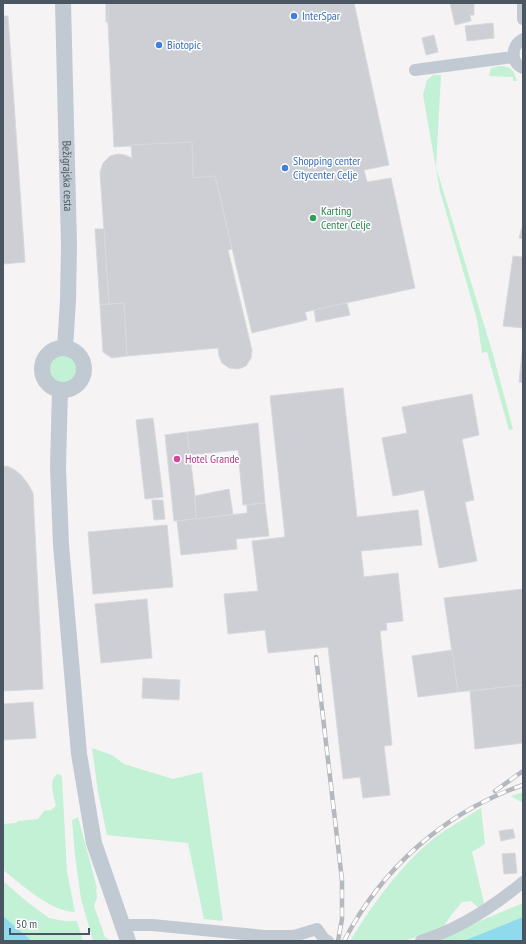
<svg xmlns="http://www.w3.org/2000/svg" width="526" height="944" font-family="'PT Sans Narrow',sans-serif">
<rect width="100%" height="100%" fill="#f5f3f3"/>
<g fill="#c3f1d5">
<path d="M499,66C512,67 513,69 517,81H513V77L489,76L491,68Z"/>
<path d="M433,75H441L436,167L492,351L513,429L509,430L487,352L482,353L477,319L440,191L423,95L427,80Z"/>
<circle cx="63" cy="369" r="15"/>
<path d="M92,748L112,755L124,764L173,779L202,772L223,921L204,919L188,843L107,835L98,792Z"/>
<path d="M57,774L61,775L62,778L67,872L75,912C49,911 23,885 3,870V824L16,823L18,821L38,819L44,811L51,810L56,806C54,795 48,781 57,774Z"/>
<path d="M523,792V803L511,796Z"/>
<path d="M481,808L485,844L472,852L484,903L479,908L471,901L462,902L453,913L443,927L414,938L402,941H350C372,905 403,862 437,836C451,826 467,817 481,808Z"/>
<path d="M78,817L97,888L96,890L97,897L94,906L105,937L111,941H93L81,899L75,855L72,820Z"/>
<path d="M3,881L26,901L49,918L64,921H77L83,941H32L3,916Z"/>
<path d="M523,903V917L463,941H432Z"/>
</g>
<g fill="#90daee">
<path d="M3,916L32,941H3Z"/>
<path d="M523,917V941H463Z"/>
</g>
<g fill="#cdcfd5" stroke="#d7d9de">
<path d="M106,3H109L108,22H106Z"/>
<path d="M109,3H354L389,165L364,170L367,182L391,178L415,288L305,312L307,320L252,333L215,176L193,178L192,142L114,147L108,22Z"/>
<path d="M450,3H474V15H470L471,21L455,25Z"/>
<path d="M3,16H8L25,262L3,264Z"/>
<path d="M493,23L494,38L467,41L465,26Z"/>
<path d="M434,35L438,52L426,55L422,38Z"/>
<path d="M192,142L193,178L215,176L232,249L228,250L252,350L251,358L246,366L238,369L229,368L222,363L219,356L218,348L127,356L124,303L109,304L100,173L103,163L110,156L118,154L125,155L132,158L131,145Z"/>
<path d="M523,224V239L519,238Z"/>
<path d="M95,229H104L109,304L100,305Z"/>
<path d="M513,256L523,257V328L503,326Z"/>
<path d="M124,303L127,356L112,358L103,352L100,305Z"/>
<path d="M347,303L350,315L316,322L314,310Z"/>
<path d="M523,344V383L519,382Z"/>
<path d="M343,388L357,517L418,510L422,545L361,551L364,577L398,573L403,621L386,623L387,630L380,631L392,745L384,746L390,795L363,798L360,777L343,779L328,647L268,653L265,630L228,634L224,594L258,591L252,541L285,537L270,396Z"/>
<path d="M472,394L479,435L462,439L474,500L465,502L477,561L439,568L424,490L393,496L382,438L407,433L402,407Z"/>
<path d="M153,418L163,497L145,499L136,420Z"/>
<path d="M258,423L265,503L243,505L238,450L190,455L187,432Z"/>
<path d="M187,432L195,496L196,519L174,521L165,435Z"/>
<path d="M7,466L15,470L22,476L28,484L33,493L43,689L3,691V467Z"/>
<path d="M229,489L233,514L196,519L195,496Z"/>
<path d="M152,500H163L165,519L154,520Z"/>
<path d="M265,503L269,536L236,539L237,549L181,555L177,521L247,513V505Z"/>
<path d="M167,525L173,587L93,594L88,532Z"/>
<path d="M523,589V685L458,692L444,598Z"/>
<path d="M147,599L152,658L101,663L95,604Z"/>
<path d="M452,650L458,692L418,697L412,656Z"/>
<path d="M143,678L180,680L179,700L142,698Z"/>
<path d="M523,685V743L475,749L470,691Z"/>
<path d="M33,702L36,738L3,740V704Z"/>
<path d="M513,829L515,838L501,841L499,831Z"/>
<path d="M515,853L517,873L504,874L502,854Z"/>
</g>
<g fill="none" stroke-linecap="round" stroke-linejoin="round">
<g stroke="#c1cad2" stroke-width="12">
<path d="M523,3V19"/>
<path d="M523,39C511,45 510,63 523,68"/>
<path d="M415,70L513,57"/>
<path d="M122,925H152L265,936H294L317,929L324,939L328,941"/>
<path d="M421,941C459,929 493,907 523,882"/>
</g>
<g stroke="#c1cad2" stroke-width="16">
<path id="s1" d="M63,3L69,245L68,300L65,348"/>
<circle cx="63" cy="369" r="21"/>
<path d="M60,390L58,467L61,545L79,754L94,843L128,941"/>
</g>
<defs>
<g id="rail">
<path d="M316,657L342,880V919L338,941"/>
<path d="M495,791L523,771"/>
<path d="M344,941C382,868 445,812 523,785"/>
</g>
</defs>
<use href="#rail" stroke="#b5b8bd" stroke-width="4.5"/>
<use href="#rail" stroke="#fff" stroke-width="3" stroke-dasharray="9" stroke-linecap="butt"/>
</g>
<g fill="#3f7fe0" stroke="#fff" stroke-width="1.5">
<circle cx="294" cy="16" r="4"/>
<circle cx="159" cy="45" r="4"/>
<circle cx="285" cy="168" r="4"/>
</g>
<circle fill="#2e9e5b" stroke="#fff" stroke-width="1.5" cx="313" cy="218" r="4"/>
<circle fill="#d1479c" stroke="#fff" stroke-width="1.5" cx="177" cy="459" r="4"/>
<g text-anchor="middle" stroke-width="3" stroke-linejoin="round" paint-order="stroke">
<g font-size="12" fill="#366cbe" stroke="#fff" text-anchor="start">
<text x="302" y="20">InterSpar</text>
<text x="167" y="49">Biotopic</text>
<text x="293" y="165">Shopping center<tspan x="293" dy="14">Citycenter Celje</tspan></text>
</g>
<g font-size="12" fill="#4a5661" stroke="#fff">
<text dy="4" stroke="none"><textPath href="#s1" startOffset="173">Bežigrajska cesta</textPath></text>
</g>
<g font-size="12" fill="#27864d" stroke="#fff" text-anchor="start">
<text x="321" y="215">Karting<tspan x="321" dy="14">Center Celje</tspan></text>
</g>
<g font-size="12" fill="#b23c85" stroke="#fff" text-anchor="start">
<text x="185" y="463">Hotel Grande</text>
</g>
</g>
<rect width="526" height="944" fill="none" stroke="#4a5661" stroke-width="8"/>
<path d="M10 928v6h79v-6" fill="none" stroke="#4a5661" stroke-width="2"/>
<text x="16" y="928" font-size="12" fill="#4a5661" stroke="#ffffff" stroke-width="3" paint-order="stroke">50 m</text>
</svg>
